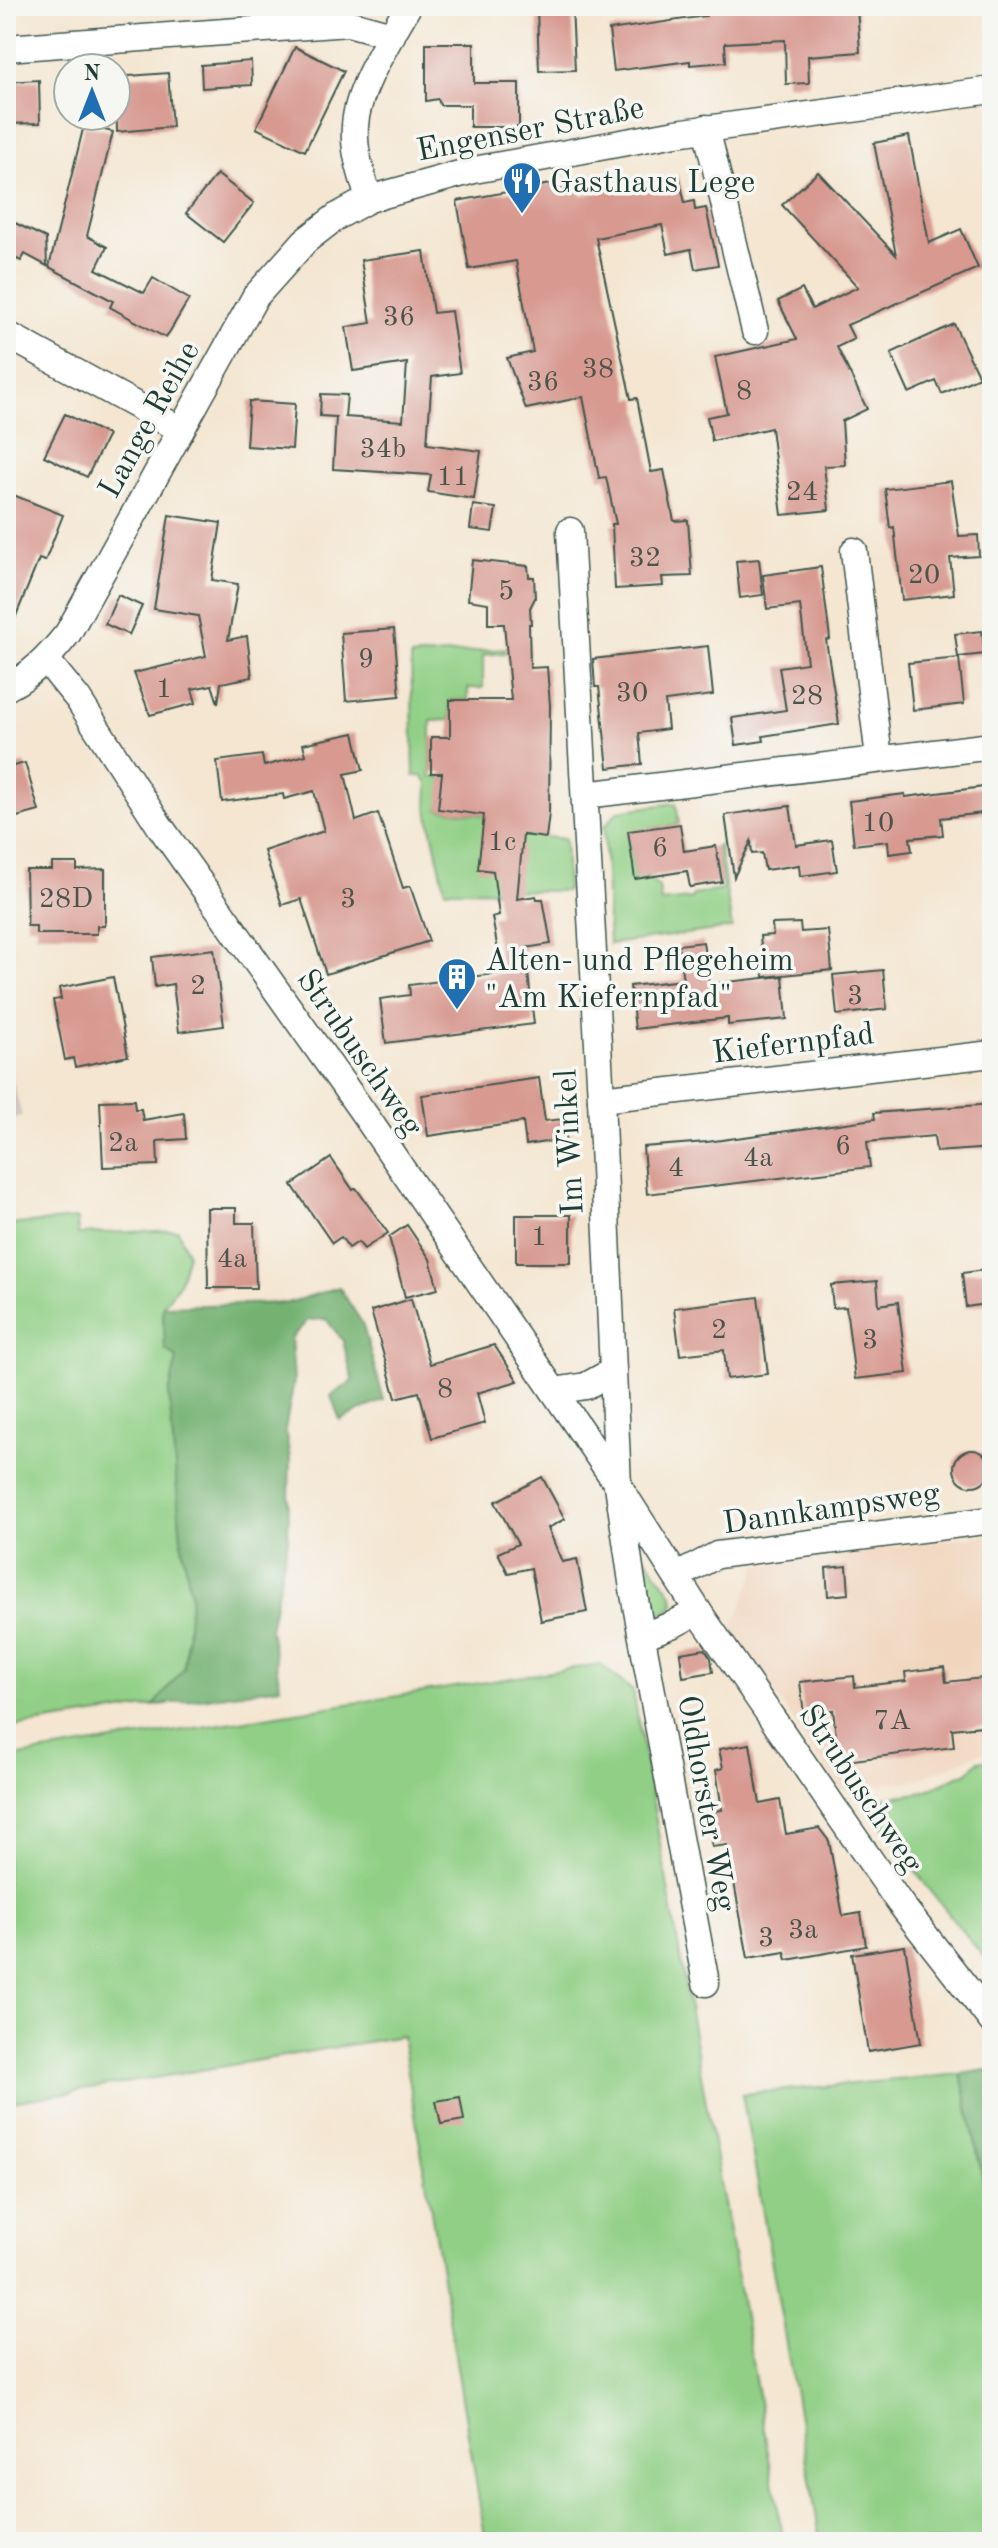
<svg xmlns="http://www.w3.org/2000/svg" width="998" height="2548" font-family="'Old Standard TT',serif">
<rect width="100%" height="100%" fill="#f6f6f2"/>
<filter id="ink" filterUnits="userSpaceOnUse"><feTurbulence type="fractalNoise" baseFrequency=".0125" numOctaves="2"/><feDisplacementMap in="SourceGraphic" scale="16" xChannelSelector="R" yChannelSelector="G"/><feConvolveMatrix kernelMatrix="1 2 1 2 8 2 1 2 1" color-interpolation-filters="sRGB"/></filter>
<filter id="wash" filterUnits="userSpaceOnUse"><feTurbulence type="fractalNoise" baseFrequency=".006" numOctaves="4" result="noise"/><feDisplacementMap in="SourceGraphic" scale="32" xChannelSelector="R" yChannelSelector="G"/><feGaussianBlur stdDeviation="1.8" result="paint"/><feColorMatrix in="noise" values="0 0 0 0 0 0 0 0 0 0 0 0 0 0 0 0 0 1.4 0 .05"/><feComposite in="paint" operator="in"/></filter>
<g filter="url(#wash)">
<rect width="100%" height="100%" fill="#f4e6d1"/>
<path fill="#f1d5bd" d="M992,1534V1751L980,1753L916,1780L840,1790L732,1630L758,1565Z"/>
<path fill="#cec1ba" d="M6,1056L22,1116L6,1120Z"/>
<g fill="#90cf85" stroke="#58865c" stroke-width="2">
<path d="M505,649V653L483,655V688H468V700H450V720L431,721V777L449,778L438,809L529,821L527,835L565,839L567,891L445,890L427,808L428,783L422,776H414L411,657Z"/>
<path d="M676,803L679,824L629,832L635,878L646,877L659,887L661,902L691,899L693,895L723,890L716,846L719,845L732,928L609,944L604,827L618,811Z"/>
<path d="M77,1219L78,1234L178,1230L188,1254L179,1284L163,1306V1322L178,1358L169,1393L181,1539L191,1595L184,1668L154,1706L6,1728V1225Z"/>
<path d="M639,1548L673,1595L674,1604L665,1614H656L649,1609Z"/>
<path d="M600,1664L633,1691L784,2542H486L402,2036L6,2103V1758Z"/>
<path d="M992,1759V1968L926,1885L865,1800L920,1793L968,1772L979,1761Z"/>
<path d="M961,2074L992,2223V2542H821L742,2094Z"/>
</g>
<g fill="#74b272" stroke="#4a7853" stroke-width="2">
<path d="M339,1287L362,1323L384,1400L340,1420L331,1396L353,1381L343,1341L326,1319L308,1320L291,1338L294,1381L285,1430L290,1458L288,1540L270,1629L280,1687L154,1706L184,1668L191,1595L181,1539L169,1393L177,1358L165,1349L163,1306L288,1303Z"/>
<path d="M992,2069V2223L961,2074Z"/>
</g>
<g id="blocks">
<g fill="#d79990">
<path d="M537,6H572L575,70L539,71Z"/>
<path d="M705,6H857L860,52L808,56L809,83L786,84L785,40L725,43L726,62L690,65V61L614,71L609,30L706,16Z"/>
<path d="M426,43H474V83H519V127H470V105H440L438,99L426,101Z"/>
<path d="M295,47L344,71L305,151L256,128Z"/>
<path d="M251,61L252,85L202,88L201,65Z"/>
<path d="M168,73L172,127L117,132L116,77Z"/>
<path d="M39,80L40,123L6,124V82Z"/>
<path d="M84,125L113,132L87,236L107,247L96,269L144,293L153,278L189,299L166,338L110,307L113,301L49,267Z"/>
<path d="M909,136L929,243L961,229L978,268L847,325L854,339L837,347L867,409L842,421L845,465L824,466L829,510L782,515L771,428L712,441L707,417L727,413L715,357L797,339L778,301L802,289L812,309L858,287L782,205L818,172L896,255L874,143Z"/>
<path d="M217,174L254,203L223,242L186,213Z"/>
<path d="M679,176L685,203L694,201L695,210L706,208L718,265L695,269L691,249L668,254L662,225L596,238L631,399L637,398L651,472L664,470L674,521L688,520L692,576L662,577L663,586L615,589L612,524H616L606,477L599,478L583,397L526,409L507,358L533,352L516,261L469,269L457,201L578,179L581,195Z"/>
<path d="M15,223L46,238L47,266L25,254L21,261L6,254V242Z"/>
<path d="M424,251L433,313L451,311L460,373L432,377L427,444L481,451L474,499L428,492L431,475L333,469L336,417L320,416L321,394L347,395L345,417L403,421L407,363L353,371L346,327L371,323L361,260Z"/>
<path d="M954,324L979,377L942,394L936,381L909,393L891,353Z"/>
<path d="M249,401L295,404L292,449L246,446Z"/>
<path d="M65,414L108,435L87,477L44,456Z"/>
<path d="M951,481L959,536L978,535L979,556L950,558L954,594L902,600L894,527L890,528L885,489Z"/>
<path d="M6,492L63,515L45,561L39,559L7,638Z"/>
<path d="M473,505L496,508L492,532L470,529Z"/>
<path d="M169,515L221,523L212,580L238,584L228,640L247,636L252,677L221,683L218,703L212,685L192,689L196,703L150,715L134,673L206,656L198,616L154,609Z"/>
<path d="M759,559L763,595L740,598L736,561Z"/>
<path d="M472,560L528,566L529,577H534L535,598L530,608L531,624H529L530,668L547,667L550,705L549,813L546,838L523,835L517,899L536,896L537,899H543L551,944L525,948L534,1024L386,1043L380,999L410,995L409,985L502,973L492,917L499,915L493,871L478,869L484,815L438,809L442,773H431V737H450V700H511L504,624H488V603L468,600Z"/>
<path d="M821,567L830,639L826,640L839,724L763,736L764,741L736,745L732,718L786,710L779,667L807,663L800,605L767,609L763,575Z"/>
<path d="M118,595L142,606L129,635L105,624Z"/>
<path d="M394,629L400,696L346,701L341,633Z"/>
<path d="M982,631L985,654L958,657L955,634Z"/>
<path d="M708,646L713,695L665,701L668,729L639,733L642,764L608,768L599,687H595L593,659Z"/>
<path d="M959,658L964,704L913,710L908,663Z"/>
<path d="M354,733L363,770L345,774L356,821L378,813L403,888L410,886L429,941L326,974L301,899L282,905L264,851L324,831L314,791L284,799L283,794L222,802L217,761L262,755L264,766L306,755L303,744Z"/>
<path d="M25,763L39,811L6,820V768Z"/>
<path d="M992,786V812L941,818L943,835L910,838L912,851L889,854L888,841L854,845L849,801L905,794V797Z"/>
<path d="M790,806L796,845L832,840L837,871L800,876L799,865L765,870L762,853L752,854L751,841L734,877L725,815Z"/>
<path d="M680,824L684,851L716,846L722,882L690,887L687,871L635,879L628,831Z"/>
<path d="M52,863H77V870L105,869V926H97V934H36V926H27L26,870H52Z"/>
<path d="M800,923L801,932L828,930L832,970L764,977L760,936L773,935L772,924Z"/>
<path d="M703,942L709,984L783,976L787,1019L728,1025V1018L635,1029L630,986L683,980L678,945Z"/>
<path d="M214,949L224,1026L179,1032L173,984L155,987L152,957Z"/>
<path d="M883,970L887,1009L837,1015L833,975Z"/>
<path d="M113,977L128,1056L75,1067L73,1058L65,1060L53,1000L61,999L59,988Z"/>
<path d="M539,1078L545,1121L563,1119L566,1139L526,1145L523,1122L428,1136L422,1095Z"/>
<path d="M134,1100L135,1109H141L143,1120L184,1113L186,1139L157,1141L158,1165L103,1167L100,1101Z"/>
<path d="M992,1104V1148L936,1152L934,1136L867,1142L870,1167L647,1194L643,1147L707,1142L875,1119L874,1113Z"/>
<path d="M331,1158L353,1190L356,1188L388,1233L364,1249L358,1242L349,1248L341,1237L332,1243L292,1185Z"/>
<path d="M207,1208H236V1223H254L256,1288H208Z"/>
<rect x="516" y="1215" width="55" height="48"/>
<path d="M407,1225L430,1259L438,1289L405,1297L389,1237Z"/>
<path d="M992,1269V1303L966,1307L962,1273Z"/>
<path d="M877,1281L879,1305L898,1302L907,1373L855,1379L846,1307L833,1308L831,1285Z"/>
<path d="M758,1297L768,1374L727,1379L724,1350L680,1355L674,1308Z"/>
<path d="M411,1299L430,1364L494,1345L518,1381L477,1393L485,1423L432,1438L419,1392L396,1398L371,1311Z"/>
<circle cx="972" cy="1468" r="18"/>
<path d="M542,1477L565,1519L548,1528L562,1562L577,1559L587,1612L541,1621L531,1568L508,1573L498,1553L518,1544L495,1502Z"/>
<path d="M847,1566L849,1594L828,1596L826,1568Z"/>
<path d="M705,1649L711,1658L713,1672L683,1677L680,1653Z"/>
<path d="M944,1667L946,1682L992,1677V1725L952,1729L954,1747L839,1762L833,1710L804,1714L800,1682L854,1676L855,1687L906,1681L905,1672Z"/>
<path d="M750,1744L760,1804L780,1800L786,1834L819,1828L829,1841L843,1916L861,1913L866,1946L787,1960L785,1952L748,1958L727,1845L712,1847L706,1812L722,1810L716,1770L723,1768L719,1749Z"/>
<path d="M905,1946L921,2043L868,2052L852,1954Z"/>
<path d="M460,2097L464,2120L441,2124L436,2101Z"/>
</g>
</g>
</g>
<g filter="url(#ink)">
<use href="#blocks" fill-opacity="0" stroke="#3f564c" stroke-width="2"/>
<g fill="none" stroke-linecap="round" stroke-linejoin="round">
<defs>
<g id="minor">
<path d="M6,48L348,23L392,35"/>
<path d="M706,128L755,331"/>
<path d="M369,199C362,175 353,151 355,126C357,88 390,39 408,6"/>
<path d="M6,334L181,430"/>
<path d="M570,531L601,1099L618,1485L698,1611L899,1902L992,2021"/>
<path d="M854,551L879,758"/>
<path d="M47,661L78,699L159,825L367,1118L618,1485L633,1589L706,1983"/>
<path d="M6,688C33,674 49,657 68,633L255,297L305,241L336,217L369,199L474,170L676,133L992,90"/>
<path d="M585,795L992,746"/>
<path d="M601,1099L992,1054"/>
<path d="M554,1391L586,1386L613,1371"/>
<path d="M677,1576L717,1555L992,1520"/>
<path d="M643,1636L674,1624L698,1611"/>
</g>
</defs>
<use href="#minor" stroke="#3f564c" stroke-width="29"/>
<use href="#minor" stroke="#fff" stroke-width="26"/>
</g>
</g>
<defs>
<symbol id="restaurant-pin" viewBox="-11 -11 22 30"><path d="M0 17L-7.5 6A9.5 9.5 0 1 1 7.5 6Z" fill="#1f6fb2" stroke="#f6f6f2"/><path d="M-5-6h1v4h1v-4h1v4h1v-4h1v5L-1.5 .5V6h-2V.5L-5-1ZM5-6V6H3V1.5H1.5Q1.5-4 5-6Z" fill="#fff"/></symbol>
<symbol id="building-pin" viewBox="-11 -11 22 30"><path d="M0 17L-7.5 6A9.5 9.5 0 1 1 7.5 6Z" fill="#1f6fb2" stroke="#f6f6f2"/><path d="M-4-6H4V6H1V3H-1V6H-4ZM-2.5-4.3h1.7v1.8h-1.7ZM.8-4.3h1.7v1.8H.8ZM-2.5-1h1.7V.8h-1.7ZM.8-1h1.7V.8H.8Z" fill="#fff"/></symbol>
</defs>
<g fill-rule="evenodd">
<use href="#restaurant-pin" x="500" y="159" width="44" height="60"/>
<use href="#building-pin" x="435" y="955" width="44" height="60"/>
</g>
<g text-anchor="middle" stroke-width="7" stroke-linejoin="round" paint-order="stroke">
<g font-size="28" fill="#4d544b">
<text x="399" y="325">36</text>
<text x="598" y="377">38</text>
<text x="543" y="390">36</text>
<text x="744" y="399">8</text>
<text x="383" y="457">34b</text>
<text x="453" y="485">11</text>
<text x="802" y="500">24</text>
<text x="645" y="566">32</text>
<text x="924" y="583">20</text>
<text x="506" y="599">5</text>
<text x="366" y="667">9</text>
<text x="164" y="697">1</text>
<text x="632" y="701">30</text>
<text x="807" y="704">28</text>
<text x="878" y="831">10</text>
<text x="502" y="850">1c</text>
<text x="660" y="856">6</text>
<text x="66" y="907">28D</text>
<text x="348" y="907">3</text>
<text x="198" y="994">2</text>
<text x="855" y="1004">3</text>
<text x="123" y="1151">2a</text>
<text x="843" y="1154">6</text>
<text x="758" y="1166">4a</text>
<text x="676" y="1176">4</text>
<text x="539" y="1245">1</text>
<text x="232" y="1267">4a</text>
<text x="719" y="1338">2</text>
<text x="870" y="1348">3</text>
<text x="445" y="1397">8</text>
<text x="892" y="1729">7A</text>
<text x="803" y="1938">3a</text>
<text x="766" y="1946">3</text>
</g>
<g font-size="32" fill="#1f3d34" stroke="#f6f6f2">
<text transform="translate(530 128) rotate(-11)" y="11">Engenser Straße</text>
<text transform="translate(148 419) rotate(-61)" y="11">Lange Reihe</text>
<text transform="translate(793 1042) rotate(-7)" y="11">Kiefernpfad</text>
<text transform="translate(361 1052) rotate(55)" y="11">Strubuschweg</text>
<text transform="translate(568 1142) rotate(-93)" y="11">Im Winkel</text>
<text transform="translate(831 1507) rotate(-8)" y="11">Dannkampsweg</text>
<text transform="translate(862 1788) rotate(56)" y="11">Strubuschweg</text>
<text transform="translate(708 1803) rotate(80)" y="11">Oldhorster Weg</text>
</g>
<g font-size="32" fill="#1f3d34" stroke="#f6f6f2" text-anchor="start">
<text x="550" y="192">Gasthaus Lege</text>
<text x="485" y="970">Alten- und Pflegeheim<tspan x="485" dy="37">"Am Kiefernpfad"</tspan></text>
</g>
</g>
<rect width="998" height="2548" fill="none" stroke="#f6f6f2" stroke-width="32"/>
<g transform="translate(92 92)"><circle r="38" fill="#f6f6f2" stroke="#a0aca6" stroke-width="2"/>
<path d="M0-6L14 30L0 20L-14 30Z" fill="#1f6fb2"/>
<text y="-12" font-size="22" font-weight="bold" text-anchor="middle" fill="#1f3d34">N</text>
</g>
</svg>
